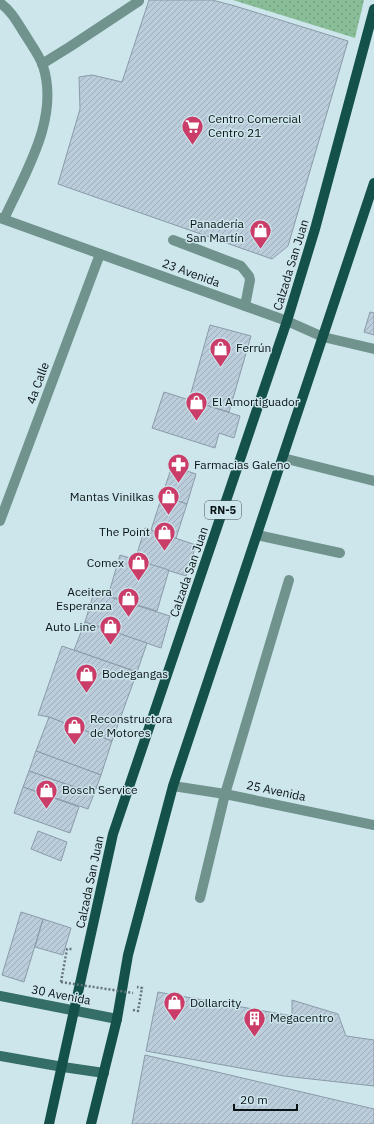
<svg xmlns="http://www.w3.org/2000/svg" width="374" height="1124" font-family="'IBM Plex Sans',sans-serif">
<defs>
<pattern id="grass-dots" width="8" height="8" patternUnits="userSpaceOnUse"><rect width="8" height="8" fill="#88bd97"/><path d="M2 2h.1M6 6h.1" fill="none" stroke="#74a181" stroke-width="1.8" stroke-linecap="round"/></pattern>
<pattern id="building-hatch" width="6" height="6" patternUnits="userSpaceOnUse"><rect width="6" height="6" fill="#bbccdb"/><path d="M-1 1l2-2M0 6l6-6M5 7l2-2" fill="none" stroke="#9faebb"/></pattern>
</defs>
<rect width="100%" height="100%" fill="#cce6ec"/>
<path fill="url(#grass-dots)" d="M233,0H364L355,38Z"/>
<g fill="url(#building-hatch)" stroke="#8a9aa9">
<path d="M149,0H212L235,6L348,41L288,246L272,259L58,184L80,109L79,77L92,75L122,82Z"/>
<path d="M370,312L374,313V335L364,332Z"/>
<path d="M210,325L251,336L229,412L189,400Z"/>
<path d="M164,392L240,416L234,438L219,433L215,448L152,428Z"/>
<path d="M172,466L196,474L187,504L162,496Z"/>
<path d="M162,496L187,504L176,538L151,530Z"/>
<path d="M145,528L196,545L186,576L135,560Z"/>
<path d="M120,555L169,570L157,611L108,596Z"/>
<path d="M94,592L170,616L161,648L85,622Z"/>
<path d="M85,622L147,643L137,672L74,650Z"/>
<path d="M62,646L137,672L112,741L49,717L38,715Z"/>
<path d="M49,717L112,741L101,775L36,751Z"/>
<path d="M36,751L101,775L94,794L29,771Z"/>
<path d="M29,771L94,794L88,809L23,787Z"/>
<path d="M23,787L79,807L70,833L14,813Z"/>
<path d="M38,831L67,842L61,861L31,849Z"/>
<path d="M21,912L43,919L24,982L2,975Z"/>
<path d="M43,919L71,928L63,955L35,947Z"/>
<path d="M158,992L292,1016V1000L338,1014L346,1036L374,1040V1086L284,1076L146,1051Z"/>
<path d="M145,1055L374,1109V1124H132Z"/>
</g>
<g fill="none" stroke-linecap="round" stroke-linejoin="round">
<g stroke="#647478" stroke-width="2.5" stroke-dasharray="2 2" stroke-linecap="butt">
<path d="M61,982L67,949H73"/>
<path d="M133,1010L138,1011L142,988L137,987"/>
</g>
<g stroke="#70938d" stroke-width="10">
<path d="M42,64L71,46L139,1"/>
<path d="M173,240L241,266L249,276L250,280L245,306"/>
<path d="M283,458L374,481"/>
<path d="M257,535L340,553"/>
<path d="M200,898L225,794L289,580"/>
</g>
<g stroke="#70938d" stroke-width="10">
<path d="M0,3C12,11 18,24 26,36C32,46 39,55 43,66C60,118 25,173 4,219"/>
<path d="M0,218L287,321L323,337L374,349"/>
<path d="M0,521L100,254"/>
<path d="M173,786L225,794L374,825"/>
</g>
<g stroke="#356e66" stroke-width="10">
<path d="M0,996L117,1019"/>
<path d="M0,1056L63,1067L104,1073"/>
</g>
<g stroke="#14514a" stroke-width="10">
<path d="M49,1124L113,834L287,321L315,229L374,9"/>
<path d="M91,1124L117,1019L128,955L173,786L374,183"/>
</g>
<path stroke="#647478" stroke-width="2.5" stroke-dasharray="2 2" stroke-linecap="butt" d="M61,982L133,993"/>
</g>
<defs>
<symbol id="supermarket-pin" viewBox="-11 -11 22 30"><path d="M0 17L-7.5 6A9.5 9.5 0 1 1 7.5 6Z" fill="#cb3d69" stroke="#cce6ec"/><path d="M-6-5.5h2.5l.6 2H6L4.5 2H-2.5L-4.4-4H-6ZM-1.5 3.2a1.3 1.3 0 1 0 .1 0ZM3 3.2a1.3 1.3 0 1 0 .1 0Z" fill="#fff"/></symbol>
<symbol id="shop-pin" viewBox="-11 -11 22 30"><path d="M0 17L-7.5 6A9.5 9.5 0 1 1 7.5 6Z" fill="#cb3d69" stroke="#cce6ec"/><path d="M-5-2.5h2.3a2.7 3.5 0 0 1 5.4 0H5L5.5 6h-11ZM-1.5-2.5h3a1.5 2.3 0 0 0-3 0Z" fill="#fff"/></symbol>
<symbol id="pharmacy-pin" viewBox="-11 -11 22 30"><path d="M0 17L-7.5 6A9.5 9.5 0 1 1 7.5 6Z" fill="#cb3d69" stroke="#cce6ec"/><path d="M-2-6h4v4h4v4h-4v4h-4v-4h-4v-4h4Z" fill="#fff"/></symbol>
<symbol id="building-pin" viewBox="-11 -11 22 30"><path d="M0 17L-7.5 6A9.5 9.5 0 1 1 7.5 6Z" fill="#cb3d69" stroke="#cce6ec"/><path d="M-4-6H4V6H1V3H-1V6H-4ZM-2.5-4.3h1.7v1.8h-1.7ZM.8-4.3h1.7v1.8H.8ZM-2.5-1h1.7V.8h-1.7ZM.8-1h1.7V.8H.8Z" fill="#fff"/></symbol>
</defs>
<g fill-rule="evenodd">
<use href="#supermarket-pin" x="180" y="114" width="25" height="34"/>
<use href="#shop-pin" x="248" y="218" width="25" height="34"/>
<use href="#shop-pin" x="208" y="336" width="25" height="34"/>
<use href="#shop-pin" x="184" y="390" width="25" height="34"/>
<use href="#pharmacy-pin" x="166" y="452" width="25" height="34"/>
<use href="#shop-pin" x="156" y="484" width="25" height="34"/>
<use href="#shop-pin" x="152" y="520" width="25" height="34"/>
<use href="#shop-pin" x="126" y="550" width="25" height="34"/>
<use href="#shop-pin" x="116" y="586" width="25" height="34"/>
<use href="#shop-pin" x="98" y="614" width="25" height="34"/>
<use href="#shop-pin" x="74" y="662" width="25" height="34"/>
<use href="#shop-pin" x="62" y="714" width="25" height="34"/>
<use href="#shop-pin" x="34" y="778" width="25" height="34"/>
<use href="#shop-pin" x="162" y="990" width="25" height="34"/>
<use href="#building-pin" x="242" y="1006" width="25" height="34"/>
</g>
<g text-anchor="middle" stroke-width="3" stroke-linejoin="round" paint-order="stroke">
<rect fill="#cce6ec" stroke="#445255" stroke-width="1" x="205" y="501" width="36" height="18" rx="3"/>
<g font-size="11" font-weight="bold" fill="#091214">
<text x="223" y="514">RN-5</text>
</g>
<g font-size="12" fill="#091214" stroke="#cce6ec" text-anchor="start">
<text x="208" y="123">Centro Comercial<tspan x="208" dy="14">Centro 21</tspan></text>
<text x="244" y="228" text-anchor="end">Panadería<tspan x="244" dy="14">San Martín</tspan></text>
<text x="236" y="352">Ferrún</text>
<text x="212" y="406">El Amortiguador</text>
<text x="194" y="469">Farmacias Galeno</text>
<text x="154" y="501" text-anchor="end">Mantas Vinilkas</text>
<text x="150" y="536" text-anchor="end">The Point</text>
<text x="124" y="567" text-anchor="end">Comex</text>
<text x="112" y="596" text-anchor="end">Aceitera<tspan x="112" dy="14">Esperanza</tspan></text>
<text x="96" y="631" text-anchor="end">Auto Line</text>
<text x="102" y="678">Bodegangas</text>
<text x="90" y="723">Reconstructora<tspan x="90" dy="14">de Motores</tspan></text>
<text x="62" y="794">Bosch Service</text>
<text x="190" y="1007">Dollarcity</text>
<text x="270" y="1022">Megacentro</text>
</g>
<g font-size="12" fill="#091214" stroke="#cce6ec">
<text transform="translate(291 265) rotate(-73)" y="4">Calzada San Juan</text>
<text transform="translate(191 273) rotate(20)" y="4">23 Avenida</text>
<text transform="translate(38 383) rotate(-70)" y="4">4a Calle</text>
<text transform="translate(189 572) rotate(-71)" y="4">Calzada San Juan</text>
<text transform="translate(276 791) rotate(12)" y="4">25 Avenida</text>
<text transform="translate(90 882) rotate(-78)" y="4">Calzada San Juan</text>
<text transform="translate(61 995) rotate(11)" y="4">30 Avenida</text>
</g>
</g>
<path d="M234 1104v6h63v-6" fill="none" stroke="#091214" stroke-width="2"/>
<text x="240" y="1104" font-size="12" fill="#091214" stroke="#cce6ec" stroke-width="3" paint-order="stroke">20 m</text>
</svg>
